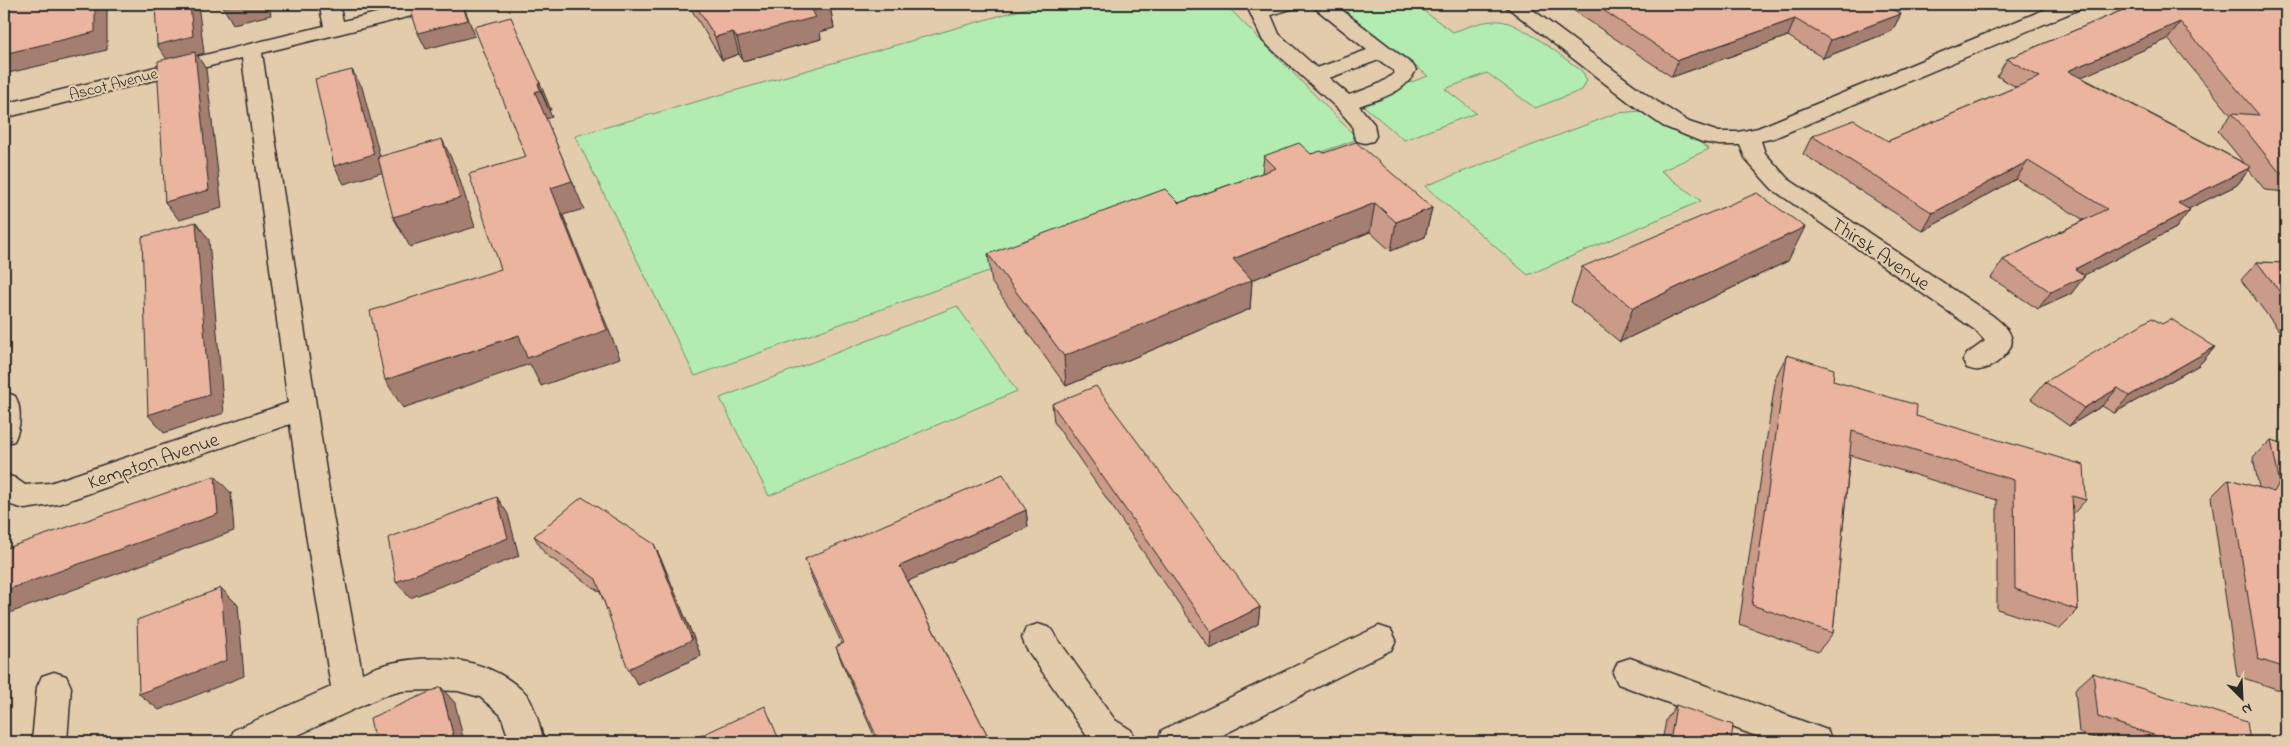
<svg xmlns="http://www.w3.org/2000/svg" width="2290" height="746" font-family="'Indie Flower',sans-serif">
<rect width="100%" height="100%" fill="#e3ccac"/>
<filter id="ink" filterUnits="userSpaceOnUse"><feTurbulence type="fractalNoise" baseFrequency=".02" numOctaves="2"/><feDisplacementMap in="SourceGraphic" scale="10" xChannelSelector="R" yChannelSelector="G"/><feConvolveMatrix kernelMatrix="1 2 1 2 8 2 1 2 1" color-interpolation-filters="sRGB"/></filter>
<g filter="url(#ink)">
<g fill="#b2ecb1" stroke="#6e8c6e">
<path d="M1041,4H1225L1358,139L695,376L575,136Z"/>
<path d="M1353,4H1414L1453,32C1468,27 1483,20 1499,21C1521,22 1563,58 1582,71L1587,80L1582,90L1535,108L1487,73L1445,89L1476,113L1404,140L1358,101L1428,76L1340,8Z"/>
<path d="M1641,111L1690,135L1709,149L1661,171L1701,201L1528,275L1425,186L1617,113Z"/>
<path d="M957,306L1017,391L769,496L720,398Z"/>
</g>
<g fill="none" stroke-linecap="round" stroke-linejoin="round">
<defs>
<path id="pedestrian" d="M1246,4H1297L1294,8L1271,15L1279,34L1317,68L1367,50L1315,8L1312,4H1334L1413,65L1416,70C1405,93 1381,98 1359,106L1374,124L1376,136L1373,141L1365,143L1357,141L1354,136L1352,125L1337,108L1263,41ZM1379,60L1394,71L1393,74C1381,85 1364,90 1349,95L1329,78Z"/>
<g id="minor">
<path d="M319,4H339L343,21L414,4H447L444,8L262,53L333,516L362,673C408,652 476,652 516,685C519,688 525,692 527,695C536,708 540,728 544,742H510L501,715L480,697L458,691L432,690L402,691L383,696L283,742H229L234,730L331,687L303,516L290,424L58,504L25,509L4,503V474L15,478L25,485L50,483L288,403L242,58L4,118V104L324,26Z"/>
<path d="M1503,4H1525L1650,97L1689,122L1719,132H1738L1758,128L2058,4H2085L2082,8L1774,138L1761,141L1765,153L1788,179L1993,316C2000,322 2009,328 2011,337C2016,351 1992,369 1979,370C1975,371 1971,369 1967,368L1963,361L1967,354L1985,341L1975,330L1772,189L1746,160L1740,145H1719L1702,142L1663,126L1634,106Z"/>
<path d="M5,392L15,396C22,408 21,428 14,441L4,444Z"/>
<path d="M1038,624L1050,628L1115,720L1131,730L1136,742H1091L1026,648L1022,638L1026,628Z"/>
<path d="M1379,626L1391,630L1396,640L1391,650L1209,742H1157L1162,730Z"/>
<path d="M1630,658L1827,730L1833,742H1772L1618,684L1613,673L1618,662Z"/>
<path d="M54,672L66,676L71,687L67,742H32L37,687L42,676Z"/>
</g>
</defs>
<use href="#pedestrian" stroke="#2b2b2b" stroke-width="3"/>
<use href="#minor" stroke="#2b2b2b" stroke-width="3"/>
<use href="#pedestrian" fill="#e3ccac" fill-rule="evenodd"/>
<use href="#minor" fill="#e3ccac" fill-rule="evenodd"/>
</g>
<g fill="#c99b88" stroke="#2b2b2b" fill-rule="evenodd">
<path d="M688,4H839L830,6L834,28L820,32L821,39L743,61L739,54L722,60Z"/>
<path d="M1564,4H1883L1901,14L1892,31L1823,58L1788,36L1672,77Z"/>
<path d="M2127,4H2286V192L2265,190L2249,170L2237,185L2188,209L2176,228L2084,275L2071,294L2038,309L1991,278L2003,260L2084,220L2016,179L1923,231L1803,154L1812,136L1888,141L2016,87L1997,76L2007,59L2130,7ZM2168,39L2231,115L2218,131L2244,163L2081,77Z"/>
<path d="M1324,153L1432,208L1425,237L1391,251L1370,232L1252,280L1250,309L1066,386L992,283L988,254L1179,203L1262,173L1264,156Z"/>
<path d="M1788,261L1620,342L1571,302L1582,267Z"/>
<path d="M2257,262L2286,263V340L2241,280Z"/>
<path d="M2162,324L2215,347L2199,365L2114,413L2102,406L2069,426L2031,399L2045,382Z"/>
<path d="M1787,355L1833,381L1916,416L2086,500L2073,514L2078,610L2059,629L1997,609V500L1850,455L1833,633L1818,652L1739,624L1776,376Z"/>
<path d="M1052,404L1260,607L1258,624L1210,649L1054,422Z"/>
<path d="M2271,440L2286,444V509L2284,508L2286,522V692L2237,676L2211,497L2229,479L2259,488L2253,457Z"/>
<path d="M1026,510L1028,527L908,581L991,742H877L842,663L836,647L842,644L811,576L805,559Z"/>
<path d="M534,536L662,561L701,656L638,685L600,592L545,554Z"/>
<path d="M2093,673L2250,742H2107L2079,733L2075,689Z"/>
<path d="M1676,705L1731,742H1662L1666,720Z"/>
</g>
<g fill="#a47e6f" stroke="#2b2b2b">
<path d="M95,4H107V50L4,74V54Z"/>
<path d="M190,4H195L199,12L204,53L197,55L206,69L222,208L179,220L165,202L169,62L157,45Z"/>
<path d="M239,4H269L271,15L233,24L223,7Z"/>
<path d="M462,4H463L475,36L426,49L418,33Z"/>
<path d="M819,4H839L830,6L834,28L820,32L821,39L743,61L737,38L812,11Z"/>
<path d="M1901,14L1892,31L1823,58L1831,40Z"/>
<path d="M1795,19L1788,36L1672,77L1678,60Z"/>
<path d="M2180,22L2168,39L2057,88L2068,71Z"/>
<path d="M733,32L739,54L722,60L715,37Z"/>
<path d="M352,70L362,87L384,172L344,184L334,166Z"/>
<path d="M538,83H540L551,110H549Z"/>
<path d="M540,90L552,117L546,119L584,209L563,215L620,358L541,386L530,364L403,408L385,380L519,335L551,188L535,92Z"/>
<path d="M442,139L456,168L475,227L410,247L393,217Z"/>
<path d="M2028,161L2016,179L1923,231L1933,213Z"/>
<path d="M2251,167L2237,185L2164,221L2178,203Z"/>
<path d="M1375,203L1370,232L1252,280L1250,309L1066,386L1064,356L1233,259Z"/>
<path d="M1432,208L1425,237L1391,251L1396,222Z"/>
<path d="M2190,210L2176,228L2073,281L2085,276L2071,294L2038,309L2051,292L2075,269Z"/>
<path d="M196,222L209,240L224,413L164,433L148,415Z"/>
<path d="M1805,227L1788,261L1620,342L1633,308Z"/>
<path d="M2215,347L2199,365L2114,413L2129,396Z"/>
<path d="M2118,388L2102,406L2069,426L2084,408Z"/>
<path d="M215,476L231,493L234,531L4,615V591Z"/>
<path d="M497,497L508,514L519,556L410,598L396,582Z"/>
<path d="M1026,510L1028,527L904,583L900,566Z"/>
<path d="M654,544L662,561L701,656L638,685L628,669Z"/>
<path d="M221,588L238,605L244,676L159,710L139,694Z"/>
<path d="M1260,607L1258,624L1210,649L1211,632Z"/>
<path d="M441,687L455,703L464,742H455Z"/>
</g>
<g fill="#eab49e" stroke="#2b2b2b">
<path d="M4,4H95V32L4,54Z"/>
<path d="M155,4H190L193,36L157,45Z"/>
<path d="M223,4H239L223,7Z"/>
<path d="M409,4H462L468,20L418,33Z"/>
<path d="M695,4H828L829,6L812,11L816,17L737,38L733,32L715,37Z"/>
<path d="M1594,4H1883L1901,14L1831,40L1795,19L1678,60Z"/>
<path d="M2137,4H2286V173H2280L2232,113L2259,115L2180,22L2068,71L2251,167L2178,203L2190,210L2075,269L2085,276L2051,292L2003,260L2107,209L2028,161L1933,213L1812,136L1854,120L1888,141L2040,77L2007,59Z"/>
<path d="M511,17L540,83H538L540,90L535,92L572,181L551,188L607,330L527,358L519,335L385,380L370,311L501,269L469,174L526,157L474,27Z"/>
<path d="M195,52L209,190L165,202L158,81V61Z"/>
<path d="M352,70L374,154L334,166L315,79Z"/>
<path d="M442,139L460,198L393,217L378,157Z"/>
<path d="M1356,142L1432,208L1396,222L1375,203L1233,259L1252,280L1064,356L988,254L1165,189L1179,203L1276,168L1264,156L1299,143L1311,154L1321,151L1324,153Z"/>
<path d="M1757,193L1805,227L1633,308L1582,267Z"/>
<path d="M196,222L209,395L148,415L142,237Z"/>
<path d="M2257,262L2286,263V300Z"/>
<path d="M2152,318L2162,324L2171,319L2215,347L2129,396L2118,388L2084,408L2045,382Z"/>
<path d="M1787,355L1834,369L1833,381L1917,405L1916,416L2084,465L2086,500L2072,496L2078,610L2015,589L2014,480L1852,431L1833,633L1752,605Z"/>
<path d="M1096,386L1260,607L1211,632L1052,404Z"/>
<path d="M2271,440L2286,444V486L2280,484Z"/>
<path d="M1003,474L1026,510L900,566L991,742H879L836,647L844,643L805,559Z"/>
<path d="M215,476L218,514L4,591V549Z"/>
<path d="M2229,479L2274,492L2279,483L2286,522V668L2258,659Z"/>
<path d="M497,497L508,538L396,582L388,538Z"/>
<path d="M582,497L654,544L692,640L628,669L596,579L534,536Z"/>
<path d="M221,588L227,660L139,694L137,620Z"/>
<path d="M2093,673L2247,722L2250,742H2175L2098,717Z"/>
<path d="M441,687L455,742H375L370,718Z"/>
<path d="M1676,705L1733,725L1731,742H1670Z"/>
<path d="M765,706L780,742H687Z"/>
<path d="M1374,738L1377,742H1368Z"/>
</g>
</g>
<g text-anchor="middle" stroke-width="4.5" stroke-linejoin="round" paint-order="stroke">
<g font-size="16" fill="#2b2b2b" stroke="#e3ccac">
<text transform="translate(113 83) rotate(-14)" y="6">Ascot Avenue</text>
</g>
<g font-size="20" fill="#2b2b2b" stroke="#e3ccac">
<text transform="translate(1881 253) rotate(34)" y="7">Thirsk Avenue</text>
<text transform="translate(153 460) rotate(-19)" y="7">Kempton Avenue</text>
</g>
</g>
<rect width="2290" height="746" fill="none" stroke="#e3ccac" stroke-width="20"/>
<rect x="10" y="10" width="2270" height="726" fill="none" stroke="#2b2b2b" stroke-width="2" filter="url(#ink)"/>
<g transform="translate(2242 698) rotate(156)" stroke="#e3ccac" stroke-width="4" paint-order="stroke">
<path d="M0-4L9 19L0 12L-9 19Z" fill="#2b2b2b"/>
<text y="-8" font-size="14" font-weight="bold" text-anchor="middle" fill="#2b2b2b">N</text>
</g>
</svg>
